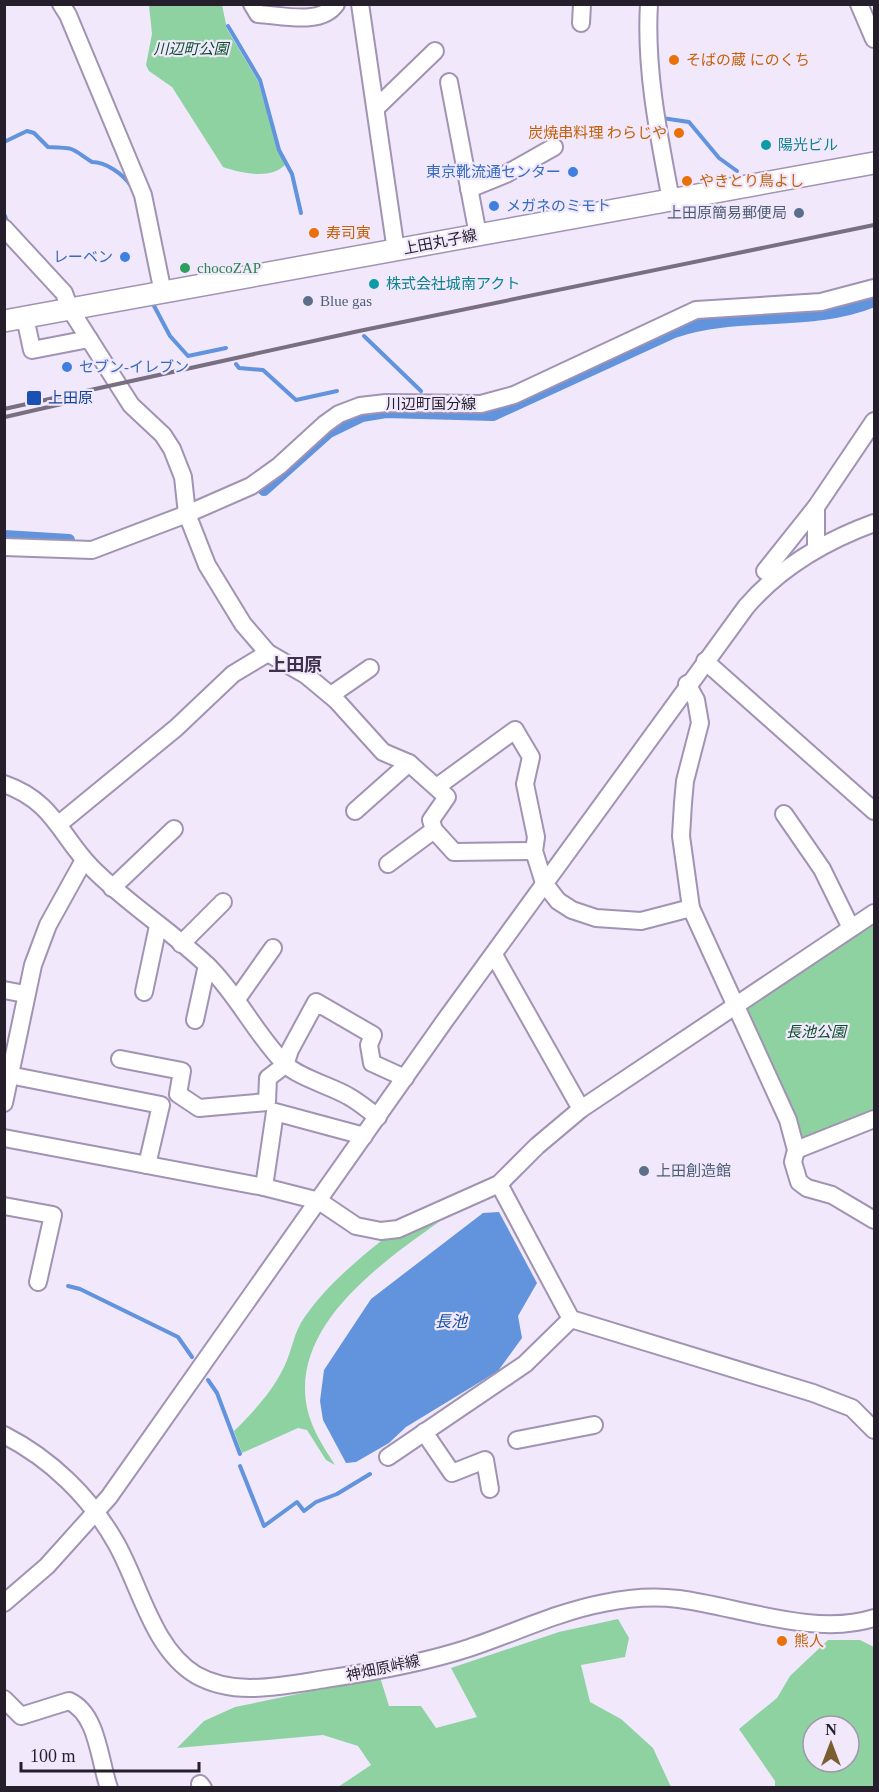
<svg xmlns="http://www.w3.org/2000/svg" width="879" height="1792" font-family="'Times New Roman','Noto Sans JP',serif">
<rect width="100%" height="100%" fill="#f1e8fc"/>
<g fill="#8ed2a2" fill-rule="evenodd">
<path d="M149,5H222L227,29L258,81L278,150L285,165C270,180 241,173 223,167L172,87L149,71L146,65L152,34Z"/>
<path d="M874,920V1114L804,1141L743,1010Z"/>
<path d="M439,1222C381,1263 287,1328 308,1412C313,1431 324,1448 335,1465L326,1460L307,1430L298,1428L242,1453L234,1431C254,1411 273,1391 285,1365C292,1350 294,1332 304,1318C326,1286 356,1261 386,1237L398,1238Z"/>
<path d="M618,1619L629,1638L625,1657L581,1665L590,1702L621,1719L653,1748L671,1787H338L371,1765L358,1746L323,1735L177,1748L204,1721L235,1707L380,1677L389,1706H421L436,1728L477,1717L451,1668L559,1632Z"/>
<path d="M828,1640H860L874,1647V1787H775V1781L739,1729L777,1698L790,1676ZM813,1726H849V1762H813Z"/>
</g>
<path fill="#6293dd" d="M499,1212L537,1283L518,1316L522,1338L498,1371L406,1427L389,1443L356,1462L346,1463L323,1420L320,1401L324,1370L371,1299L483,1213Z"/>
<g fill="none" stroke-linecap="round" stroke-linejoin="round">
<g stroke="#6293dd" stroke-width="4">
<path d="M228,26L260,80L279,150L292,174L301,213"/>
<path d="M662,118L689,122L719,158L737,171"/>
<path d="M4,142L27,131L34,133L48,147C76,148 69,147 92,162C106,162 123,174 131,186"/>
<path d="M4,214L8,223"/>
<path d="M152,302L170,336L188,356L226,348"/>
<path d="M364,336L421,391"/>
<path d="M236,364L239,368L263,370L296,400L337,391"/>
<path d="M68,1286L80,1289L178,1337L192,1357"/>
<path d="M208,1380L217,1393L240,1454"/>
<path d="M240,1466L264,1526L297,1502L304,1511L316,1502L337,1494L370,1474"/>
</g>
<g stroke="#6293dd" stroke-width="12">
<path d="M264,490L329,432L362,416L386,412L493,415L674,332C739,310 811,327 874,301"/>
<path d="M4,536L69,540"/>
</g>
<defs>
<g id="minor">
<path d="M61,4L68,15L143,195L163,293"/>
<path d="M252,4L258,14C281,15 321,26 336,4"/>
<path d="M360,4L396,251"/>
<path d="M649,4C645,70 659,137 671,200"/>
<path d="M859,4L874,39"/>
<path d="M581,23L582,4"/>
<path d="M449,82L478,235"/>
<path d="M376,108L435,51"/>
<path d="M469,189L506,174L554,147"/>
<path d="M4,228L64,293L70,309L131,405L163,435L172,449L183,477L187,514L207,565L243,624L268,653L306,675L336,700L383,752L409,763L447,797L431,820L434,830L454,852L534,851"/>
<path d="M25,317L32,350L89,339"/>
<path d="M4,547L92,550L187,514L251,486L279,466L325,424L339,414L360,406L386,403L481,404L514,395L696,310L821,302L874,288"/>
<path d="M816,549V507L874,421"/>
<path d="M765,571L816,507"/>
<path d="M705,661L874,811"/>
<path d="M687,684L696,700L700,723L685,781L683,803L681,836L691,908L788,1120L796,1150L793,1162L799,1182L807,1188L832,1195L874,1220"/>
<path d="M331,695L370,668"/>
<path d="M4,784C53,801 60,835 91,867C127,904 172,931 209,967C238,996 255,1033 284,1063C297,1077 331,1086 348,1096C359,1102 368,1110 378,1117"/>
<path d="M438,786L515,730L531,757L525,784L536,837L534,851L544,883L558,901L572,910L596,918L641,921L691,908"/>
<path d="M355,811L409,763"/>
<path d="M784,814L822,869L851,928"/>
<path d="M59,824L176,728L233,674L268,653"/>
<path d="M388,864L434,830"/>
<path d="M112,888L174,829"/>
<path d="M181,944L223,902"/>
<path d="M494,955L581,1109"/>
<path d="M4,990L25,994"/>
<path d="M144,992L158,926"/>
<path d="M237,999L273,948"/>
<path d="M195,1020L207,965"/>
<path d="M120,1059L182,1071L178,1094L199,1108L267,1102L268,1078L285,1065L290,1050L316,1002L373,1035L369,1045L372,1063L405,1078"/>
<path d="M4,1074L161,1105L147,1165"/>
<path d="M4,1103L33,965L48,925L84,860"/>
<path d="M4,1138L264,1187L319,1201L356,1226L381,1231L398,1229L499,1184L537,1146L581,1109L874,913"/>
<path d="M796,1150L874,1119"/>
<path d="M499,1184L571,1319L813,1393L852,1408L874,1430"/>
<path d="M264,1187L275,1112L364,1136"/>
<path d="M4,1206L53,1215L38,1282"/>
<path d="M424,1432L452,1473L485,1460L490,1489"/>
<path d="M4,1435C51,1459 90,1497 116,1543C140,1585 152,1648 196,1675C212,1684 232,1688 250,1688C275,1688 300,1683 325,1679C373,1672 423,1663 469,1648C514,1633 557,1612 604,1603C628,1598 654,1596 679,1599C739,1607 815,1637 874,1618"/>
<path d="M517,1440L594,1425"/>
<path d="M388,1457L525,1364L571,1319"/>
<path d="M4,1603L47,1566L109,1497L446,1019L746,607C780,567 825,541 874,523"/>
<path d="M4,1699L21,1716L69,1701C98,1714 99,1760 109,1788"/>
<path d="M200,1784L203,1788"/>
</g>
<path id="major" d="M4,321L874,163"/>
</defs>
<use href="#minor" stroke="#a193b2" stroke-width="20"/>
<use href="#major" stroke="#a193b2" stroke-width="24"/>
<use href="#minor" stroke="#fff" stroke-width="16"/>
<use href="#major" stroke="#fff" stroke-width="21"/>
<g stroke="#787080" stroke-width="4">
<path d="M4,409L359,331L874,225"/>
<path d="M5,417L66,403"/>
</g>
</g>
<g fill="#e8710a" stroke="#f1e8fc" stroke-width="2">
<circle cx="674" cy="60" r="6"/>
<circle cx="679" cy="133" r="6"/>
<circle cx="687" cy="181" r="6"/>
<circle cx="314" cy="233" r="6"/>
<circle cx="782" cy="1641" r="6"/>
</g>
<g fill="#0f9aa8" stroke="#f1e8fc" stroke-width="2">
<circle cx="766" cy="145" r="6"/>
<circle cx="374" cy="284" r="6"/>
</g>
<g fill="#3f7fe0" stroke="#f1e8fc" stroke-width="2">
<circle cx="573" cy="172" r="6"/>
<circle cx="494" cy="206" r="6"/>
<circle cx="125" cy="257" r="6"/>
<circle cx="67" cy="367" r="6"/>
</g>
<g fill="#5c6f8a" stroke="#f1e8fc" stroke-width="2">
<circle cx="799" cy="213" r="6"/>
<circle cx="308" cy="301" r="6"/>
<circle cx="644" cy="1171" r="6"/>
</g>
<circle fill="#2e9e5b" stroke="#f1e8fc" stroke-width="2" cx="185" cy="268" r="6"/>
<rect fill="#1a4fb4" stroke="#f1e8fc" stroke-width="2" x="26" y="390" width="16" height="16" rx="3"/>
<g text-anchor="middle" stroke-width="4.5" stroke-linejoin="round" paint-order="stroke">
<g font-size="15" font-style="italic" fill="#094f29" stroke="#f1e8fc">
<text x="191" y="54">川辺町公園</text>
<text x="816" y="1037">長池公園</text>
</g>
<g font-size="15" fill="#c56008" stroke="#f1e8fc" text-anchor="start">
<text x="686" y="65">そばの蔵 にのくち</text>
<text x="667" y="138" text-anchor="end">炭焼串料理 わらじや</text>
<text x="699" y="186">やきとり鳥よし</text>
<text x="326" y="238">寿司寅</text>
<text x="794" y="1646">熊人</text>
</g>
<g font-size="15" fill="#0d838f" stroke="#f1e8fc" text-anchor="start">
<text x="778" y="150">陽光ビル</text>
<text x="386" y="289">株式会社城南アクト</text>
</g>
<g font-size="15" fill="#366cbe" stroke="#f1e8fc" text-anchor="end">
<text x="561" y="177">東京靴流通センター</text>
<text x="506" y="211" text-anchor="start">メガネのミモト</text>
<text x="113" y="262">レーベン</text>
<text x="79" y="372" text-anchor="start">セブン-イレブン</text>
</g>
<g font-size="15" fill="#4e5e75" stroke="#f1e8fc" text-anchor="start">
<text x="787" y="218" text-anchor="end">上田原簡易郵便局</text>
<text x="320" y="306">Blue gas</text>
<text x="656" y="1176">上田創造館</text>
</g>
<g font-size="15" fill="#251f2b" stroke="#f1e8fc">
<text transform="translate(440 242) rotate(-11)" y="5">上田丸子線</text>
<text x="431" y="409">川辺町国分線</text>
<text transform="translate(383 1668) rotate(-12)" y="5">神畑原峠線</text>
</g>
<g font-size="15" fill="#27864d" stroke="#f1e8fc" text-anchor="start">
<text x="197" y="273">chocoZAP</text>
</g>
<g font-size="15" fill="#164399" stroke="#f1e8fc" text-anchor="start">
<text x="48" y="403">上田原</text>
</g>
<g font-size="16" font-style="italic" fill="#124fa6" stroke="#f1e8fc">
<text x="451" y="1327">長池</text>
</g>
<g font-size="18" font-weight="bold" fill="#3e314b" stroke="#f1e8fc">
<text x="295" y="671">上田原</text>
</g>
</g>
<rect width="879" height="1792" fill="none" stroke="#251f2b" stroke-width="12"/>
<g transform="translate(831 1744)"><circle r="28" fill="#f1e8fc" stroke="#9f98a8" stroke-width="1.5"/>
<path d="M0-4.5L10 22L0 15L-10 22Z" fill="#7a5e31"/>
<text y="-9" font-size="16" font-weight="bold" text-anchor="middle" fill="#251f2b">N</text>
</g>
<path d="M21 1762v9h178v-9" fill="none" stroke="#251f2b" stroke-width="3"/>
<text x="30" y="1762" font-size="18" fill="#251f2b" stroke="#f1e8fc" stroke-width="4.5" paint-order="stroke">100 m</text>
</svg>
